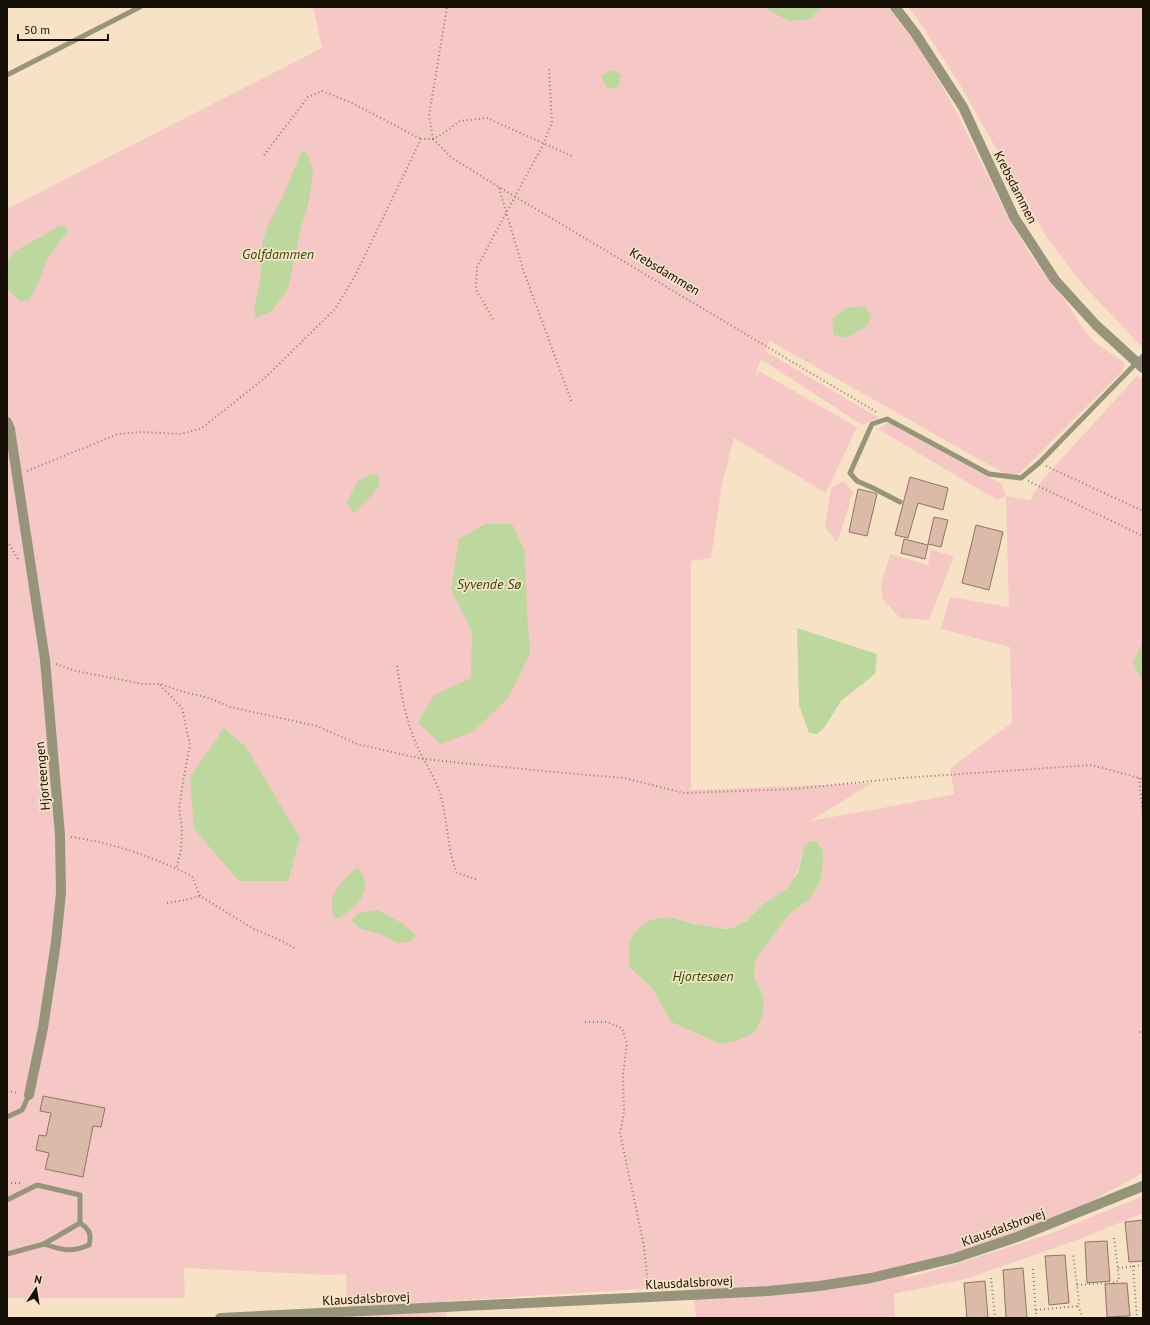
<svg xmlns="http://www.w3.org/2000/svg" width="1150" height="1325" font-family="'PT Sans',sans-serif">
<rect width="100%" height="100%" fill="#f8e2c5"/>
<g fill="#f5c8c6" fill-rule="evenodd">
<path d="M313,7H888L912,38L941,84L959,117L1008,217L1034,260L1065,300L1086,333L1096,343L1125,363L1122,372L1014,479L770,341L765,351L879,418L862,425L761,359L753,382L759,371L857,427L826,493L734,438L722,485L711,558L691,561V790L872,783L810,821C858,812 906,804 954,794L950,768L1012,723L1010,647L941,629L950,597L1009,607L1006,496L997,500L878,429L888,423L1002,484L1006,496L1030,500L1043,479L1137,376L1143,380V1173L1049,1224L954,1254L904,1277L903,1279L950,1266L1052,1233L1143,1196V1213L1080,1239L966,1279L894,1294L895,1318H696L693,1288H659L448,1301L446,1318H348L346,1274L329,1275L184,1268L185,1298H7V209L322,48ZM801,856L823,864L820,883L809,900L789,914L756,959L754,977L763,996L720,1044L671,1022L652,988L629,967L670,917C685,921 713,930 728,928C744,927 751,914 763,904C770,898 783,896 789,887C796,877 799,868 801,856Z"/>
<path d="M908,7H1143V348L1084,286L1047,238L959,83L917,18Z"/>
<path d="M843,481L853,492L837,543L825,527L831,488Z"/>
<path d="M931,550L954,556L929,620L900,618L883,599L881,586L890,554L928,565Z"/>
</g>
<g fill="#bcd89f">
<path d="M766,7H822L810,19L789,21L768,10Z"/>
<path d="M610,70L621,74L619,86L608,89L601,77Z"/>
<path d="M302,150L309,157L313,172L309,200L299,237L288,289L272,311L256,318L254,309L261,274L260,253L267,227L283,196Z"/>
<path d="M60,225L66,226L67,232L47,260L38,284L29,300L19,301L7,288V261L15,251L46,234Z"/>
<path d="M866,306L871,318L864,328L847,338L834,335L832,319L846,308Z"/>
<path d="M370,474L378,475L380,485L371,496L353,514L347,502L357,482Z"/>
<path d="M485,524H512L525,552L527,612L530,653L509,697L474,731L441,744L418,723L434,695L471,678L472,632L451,589L459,539Z"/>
<path d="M797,628L877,654L875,674L841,701L824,728L817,734L809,733L799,705Z"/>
<path d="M1143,641V679L1139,675L1133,662Z"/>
<path d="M224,728L246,747L300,838L288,881H239L194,829L190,777Z"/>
<path d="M811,841L817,842L823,851V864L820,882L809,900L789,914L756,959L754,977L763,996L764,1012L755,1032L736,1041L720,1044L671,1022L652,988L629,967V944L634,932L650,920L670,917L694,924L726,929L735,927L746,921L763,904L787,889L798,873L804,846Z"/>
<path d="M358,867C360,871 364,877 365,881C367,899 350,913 336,919C324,897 341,880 358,867Z"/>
<path d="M377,910L400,922L416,935L411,941L397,943L380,934L359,928L351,920L358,913Z"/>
</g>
<g fill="#dcbaaa" stroke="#927364">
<path d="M910,477L948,488L943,510L918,503L908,538L895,535Z"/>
<path d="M858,489L871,492L877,494L867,536L849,532Z"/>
<path d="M934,517L948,520L941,547L928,544Z"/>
<path d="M976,525L1003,532L989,590L962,583Z"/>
<path d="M904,539L928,545L925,559L901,553Z"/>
<path d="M43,1096L105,1108L101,1127L93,1126L83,1177L45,1169L49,1153L36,1150L39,1135L46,1136L51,1113L40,1111Z"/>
<path d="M1143,1220V1261L1129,1262L1125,1222Z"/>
<path d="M1107,1241L1110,1281L1087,1283L1085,1242Z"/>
<path d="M1065,1255L1069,1303L1049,1305L1045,1256Z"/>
<path d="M1023,1268L1027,1318H1006L1003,1270Z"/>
<path d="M985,1281L988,1318H967L964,1283Z"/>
<path d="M1127,1283L1130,1316L1107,1317L1105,1284Z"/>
</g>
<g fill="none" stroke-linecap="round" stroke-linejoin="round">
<g stroke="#8e7f6b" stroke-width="2" stroke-dasharray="1 3" stroke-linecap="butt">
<path d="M433,139L452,158L499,187L878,413"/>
<path d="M433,139L429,116L447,7"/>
<path d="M264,155L308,97L322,91L352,103L421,139"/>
<path d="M499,188L524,272L572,403"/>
<path d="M493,319L476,290L477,267L544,143L552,122L549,69"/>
<path d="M1046,466L1143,511"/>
<path d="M27,471L118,434L140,432L181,434L202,428L266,377L335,309L355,276L421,139H433L441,135L460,121L487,118L572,156"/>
<path d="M1028,481L1143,536"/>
<path d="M7,541L18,559"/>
<path d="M56,664L76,671L107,677L143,684H160L184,692L209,698L230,707L317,726L357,744L423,759L543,771L624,778L684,793L794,789L902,778L1092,765L1143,779"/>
<path d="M397,666C401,693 406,721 417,746C424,761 433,775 439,790C448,817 446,847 457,873L478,880"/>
<path d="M160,685L182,708L190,745L184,776L179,808L182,828L181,850L176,869"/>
<path d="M1139,778L1143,816"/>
<path d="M71,837C114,843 153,857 192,876L200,896L254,929L282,941L296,949"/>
<path d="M167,903L186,900L200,896"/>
<path d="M585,1022H607L622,1028L627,1043L623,1074L624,1112L620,1133L644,1246L648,1286"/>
<path d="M1139,1032H1143"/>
<path d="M7,1091L18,1093"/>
<path d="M7,1183H22"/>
<path d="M1133,1266L1137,1318"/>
<path d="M1118,1268L1143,1265"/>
<path d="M1033,1269L1036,1318"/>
<path d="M991,1278L995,1318"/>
<path d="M1077,1285L1116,1282L1119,1280L1114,1237"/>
<path d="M1078,1306L1083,1318"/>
<path d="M1036,1310L1078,1306L1079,1302L1073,1254"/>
<path d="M1139,1318H1143"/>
</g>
<g stroke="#96947a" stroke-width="5">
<path d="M7,75L140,7"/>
<path d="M900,502L873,488L857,481L850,473L872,424L887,419L989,474L1021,478L1039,463L1143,356"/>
<path d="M7,1117L22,1110L29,1095"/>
<path d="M7,1200L37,1185L80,1195V1223L44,1244L7,1254"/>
<path d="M44,1244C62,1250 71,1253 89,1245C92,1234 89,1229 80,1223"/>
</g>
<path stroke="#96947a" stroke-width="10" d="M7,422L10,429L45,660L60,835L61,893L56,942L43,1028L29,1095"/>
<g stroke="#96947a" stroke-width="10">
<path d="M895,7L915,33L963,107L1014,217L1055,280L1096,325L1143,368"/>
<path d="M220,1318L650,1297L768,1291L819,1286L871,1278L955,1258L1017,1237L1143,1186"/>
</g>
</g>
<g text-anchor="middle" stroke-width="3.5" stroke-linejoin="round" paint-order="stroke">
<g font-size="13" fill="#150e05" stroke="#f8e2c5">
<text transform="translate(1016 187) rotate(63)" y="5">Krebsdammen</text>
<text transform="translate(665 271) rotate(31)" y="5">Krebsdammen</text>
<text transform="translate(42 776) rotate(-95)" y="5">Hjorteengen</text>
<text transform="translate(1003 1227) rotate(-20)" y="5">Klausdalsbrovej</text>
<text transform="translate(689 1282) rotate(-3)" y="5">Klausdalsbrovej</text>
<text transform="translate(366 1298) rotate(-3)" y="5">Klausdalsbrovej</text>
</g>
<g font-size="14" font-style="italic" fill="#31490d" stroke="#f8e2c5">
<text x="278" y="259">Golfdammen</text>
<text x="489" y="589">Syvende Sø</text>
<text x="703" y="981">Hjortesøen</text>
</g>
</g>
<rect width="1150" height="1325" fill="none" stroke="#150e05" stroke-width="16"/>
<g transform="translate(36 1289) rotate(12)" stroke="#f8e2c5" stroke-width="3" paint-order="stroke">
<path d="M0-3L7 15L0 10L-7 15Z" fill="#150e05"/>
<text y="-6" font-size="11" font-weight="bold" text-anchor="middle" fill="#150e05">N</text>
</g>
<path d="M18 34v6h90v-6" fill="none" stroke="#150e05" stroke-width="2"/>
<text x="24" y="34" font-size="12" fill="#150e05" stroke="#f8e2c5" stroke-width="3" paint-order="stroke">50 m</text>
</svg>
